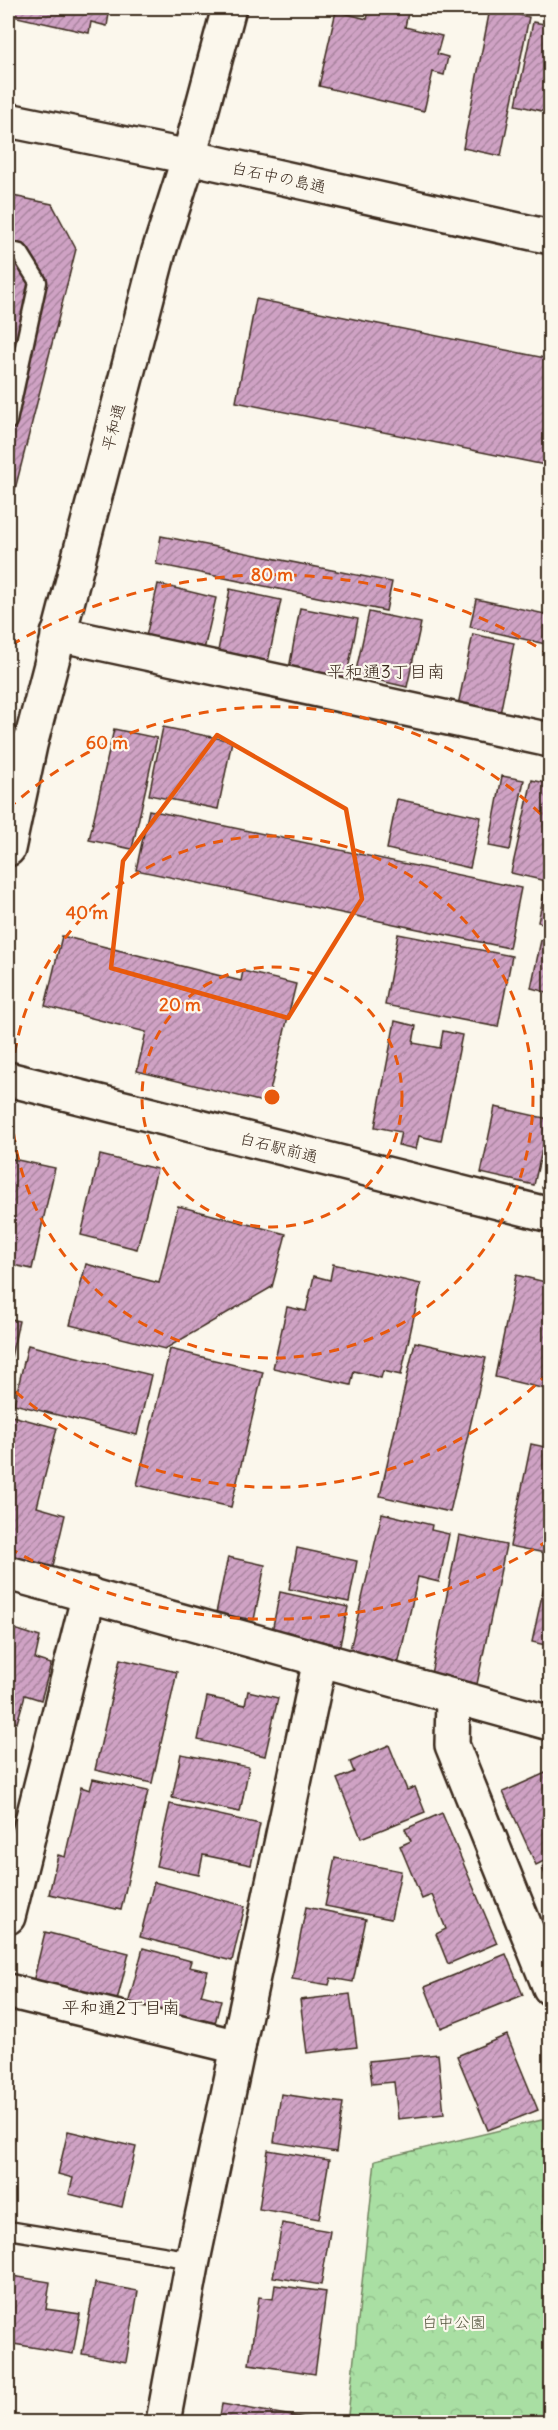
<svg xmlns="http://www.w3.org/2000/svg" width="558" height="2430" font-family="Delius,'Klee One',sans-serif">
<defs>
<pattern id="park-crowns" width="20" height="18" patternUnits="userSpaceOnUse" patternTransform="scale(1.5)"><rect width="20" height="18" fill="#a9dfa3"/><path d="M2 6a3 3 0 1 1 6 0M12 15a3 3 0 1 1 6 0" fill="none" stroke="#92c08c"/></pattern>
<pattern id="building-hatch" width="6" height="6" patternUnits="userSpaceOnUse" patternTransform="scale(1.5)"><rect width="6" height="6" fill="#cfa2c4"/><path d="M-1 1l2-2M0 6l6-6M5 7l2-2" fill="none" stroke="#a9849f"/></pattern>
</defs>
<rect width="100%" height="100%" fill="#fbf7ec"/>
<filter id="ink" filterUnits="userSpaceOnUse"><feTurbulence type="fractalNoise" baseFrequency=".0167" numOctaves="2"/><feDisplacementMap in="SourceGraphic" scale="12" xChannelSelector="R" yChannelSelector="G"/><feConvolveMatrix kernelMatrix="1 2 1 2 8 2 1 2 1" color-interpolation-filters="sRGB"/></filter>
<g filter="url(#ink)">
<path fill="url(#park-crowns)" stroke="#728460" stroke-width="1.5" d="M550,2118V2422H385L348,2415L375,2160Z"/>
<g fill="url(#building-hatch)" stroke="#3b2a1e" stroke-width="1.5">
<path d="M8,8H110L107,26L91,22L89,33L8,15Z"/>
<path d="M370,8H386L408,13L405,27L442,36L437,54L448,57L444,75L433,72L424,111L319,86L336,11L367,19Z"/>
<path d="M490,9L529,17L501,156L463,148Z"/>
<path d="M533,22L550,25V113L516,105Z"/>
<path d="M8,195L52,204L76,249L8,517Z"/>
<path d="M256,299L550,359V466L236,402Z"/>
<path d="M161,536L392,582L386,611L156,564Z"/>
<path d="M158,584L216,598L203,654L145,641Z"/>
<path d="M230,589L281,600L268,662L218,651Z"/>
<path d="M476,599L550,615V645L470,627Z"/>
<path d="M300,608L358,619L346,680L289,669Z"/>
<path d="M369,612L421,623L407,687L355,675Z"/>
<path d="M473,634L514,643L500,714L458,705Z"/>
<path d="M163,727L232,741L218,809L149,795Z"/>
<path d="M114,729L157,738L132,849L89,840Z"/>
<path d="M502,776L524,780L510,850L489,846Z"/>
<path d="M532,780L550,784V882L511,873Z"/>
<path d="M397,799L481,817L470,868L387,849Z"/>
<path d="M149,810L521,888L509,948L136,870Z"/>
<path d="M545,889L550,890V925L538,922Z"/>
<path d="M398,934L512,956L498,1027L385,1005Z"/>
<path d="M62,936L241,981L243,971L296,984L267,1103L137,1071L146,1032L45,1006Z"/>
<path d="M541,940L550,942V993L531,988Z"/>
<path d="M395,1021L416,1026L413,1043L440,1048L443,1031L462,1035L441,1141L419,1136L416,1149L398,1145L401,1132L375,1127Z"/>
<path d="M495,1107L549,1119L534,1185L481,1173Z"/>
<path d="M550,1153V1190L542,1188Z"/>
<path d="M100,1155L157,1169L137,1249L81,1235Z"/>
<path d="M8,1158L55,1168L32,1269L8,1264Z"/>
<path d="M178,1206L286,1234L272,1287L165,1349L70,1325L86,1264L159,1283Z"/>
<path d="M333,1264L421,1284L401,1375L383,1371L381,1378L354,1371L351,1385L273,1368L287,1307L306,1311L314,1276L330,1280Z"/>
<path d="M516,1275L550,1283V1390L495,1377Z"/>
<path d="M8,1318L19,1321L8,1371Z"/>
<path d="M415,1342L486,1358L450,1512L380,1496Z"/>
<path d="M28,1345L151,1375L137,1435L14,1404Z"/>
<path d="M170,1349L263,1372L231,1507L137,1485Z"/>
<path d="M12,1416L57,1428L37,1507L65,1515L52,1570L8,1559V1435Z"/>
<path d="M531,1444L550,1448V1554L510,1546Z"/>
<path d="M382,1513L432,1525L431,1530L449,1534L439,1582L418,1577L398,1665L349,1654Z"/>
<path d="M459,1535L506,1545L477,1684L431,1674Z"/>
<path d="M297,1548L357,1561L349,1602L289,1589Z"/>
<path d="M228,1557L265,1565L254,1620L216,1613Z"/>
<path d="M548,1567H550V1646L532,1642Z"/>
<path d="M280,1592L348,1607L340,1645L272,1631Z"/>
<path d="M8,1627L40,1637L35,1659L51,1664L41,1700L25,1695L17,1723L8,1720Z"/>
<path d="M120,1659L177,1672L152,1783L95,1770Z"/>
<path d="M248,1691L278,1698L265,1756L198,1740L207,1697L245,1705Z"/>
<path d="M389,1745L407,1790L415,1787L425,1812L361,1838L337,1779L354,1772L350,1762Z"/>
<path d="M181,1754L249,1767L240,1812L172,1798Z"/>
<path d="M550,1771V1858L536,1865L503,1792Z"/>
<path d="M93,1779L148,1791L121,1910L49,1894L58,1855L65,1857L81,1787L90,1790Z"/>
<path d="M170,1804L260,1824L251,1865L203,1855L199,1875L156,1866Z"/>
<path d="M442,1813L497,1943L448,1964L436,1934L446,1929L432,1895L422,1899L400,1846L411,1841L405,1829Z"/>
<path d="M335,1858L401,1871L391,1919L325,1906Z"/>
<path d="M550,1864V1887L542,1867Z"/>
<path d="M154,1882L245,1906L232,1961L140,1937Z"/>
<path d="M306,1907L366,1919L353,1982L331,1978L329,1985L292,1979Z"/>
<path d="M45,1932L129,1953L114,2013L33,1982Z"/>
<path d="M143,1948L191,1961L189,1967L208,1971L201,1995L221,2000L213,2031L127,2008Z"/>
<path d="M506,1954L523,1995L441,2028L425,1987Z"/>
<path d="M350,1994L357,2047L307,2053L300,2000Z"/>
<path d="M507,2035L538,2110L488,2130L457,2056Z"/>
<path d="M438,2054L444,2114L398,2119L394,2082L372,2084L369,2061Z"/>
<path d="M281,2094L343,2103L336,2152L274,2142Z"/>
<path d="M68,2131L136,2147L122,2207L69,2194L73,2178L58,2174Z"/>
<path d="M268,2150L329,2160L319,2219L259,2209Z"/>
<path d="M282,2223L330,2231L321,2285L273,2277Z"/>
<path d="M12,2276L50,2282L46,2309L80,2314L73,2354L8,2343V2301Z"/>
<path d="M95,2283L138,2291L126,2362L82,2354Z"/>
<path d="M275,2285L326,2292L315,2374L249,2364L259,2297L273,2299Z"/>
<path d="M222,2404L310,2419V2422H219Z"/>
</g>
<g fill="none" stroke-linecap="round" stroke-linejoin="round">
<defs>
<g id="lane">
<path d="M8,250L20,253L38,282L8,421"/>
<path d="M8,740L30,745"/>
<path d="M8,2230L193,2260"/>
</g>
<g id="street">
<path d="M58,634L550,740"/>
<path d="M8,1573L550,1723"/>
<path d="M453,1697L452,1745L550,1988"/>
<path d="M8,1917L89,1594"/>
<path d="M8,1991L238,2047"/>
<path d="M163,2422L193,2260L320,1660"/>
</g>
<g id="secondary">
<path d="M8,120L189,157L550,237"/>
<path d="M8,849L30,745L159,251L189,157L229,8"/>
<path d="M8,1079L550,1215"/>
</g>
</defs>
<use href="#lane" stroke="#3b2a1e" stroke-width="21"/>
<use href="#street" stroke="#3b2a1e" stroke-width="38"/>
<use href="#secondary" stroke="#3b2a1e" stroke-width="38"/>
<use href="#lane" stroke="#fbf7ec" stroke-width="16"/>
<use href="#street" stroke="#fbf7ec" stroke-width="33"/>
<use href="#secondary" stroke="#fbf7ec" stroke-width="33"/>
</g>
</g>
<path fill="none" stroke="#e8590c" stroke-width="4.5" stroke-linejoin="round" d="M217,735L346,809L362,899L288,1018L111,968L123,861Z"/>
<g fill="none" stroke="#e8590c" stroke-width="3" stroke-dasharray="10 8">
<circle cx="272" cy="1097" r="130"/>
<circle cx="272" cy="1097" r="261"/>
<path d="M548 1373A391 391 0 0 1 8 1385M8 809A391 391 0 0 1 548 821"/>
<path d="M549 1540A522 522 0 0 1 11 1549M11 645A522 522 0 0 1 549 654"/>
</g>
<g text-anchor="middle" stroke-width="4.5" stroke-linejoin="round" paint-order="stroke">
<g font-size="16" fill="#3b2a1e" stroke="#fbf7ec">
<text transform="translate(279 177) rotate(12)" y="6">白石中の島通</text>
<text transform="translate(113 427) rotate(-75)" y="6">平和通</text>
<text transform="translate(279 1147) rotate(14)" y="6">白石駅前通</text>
</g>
<g font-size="16" fill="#56573f" stroke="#fbf7ec">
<text x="454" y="2328">白中公園</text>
</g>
<g font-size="18" fill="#3b2a1e" stroke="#fbf7ec">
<text x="386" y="678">平和通3丁目南</text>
<text x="121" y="2014">平和通2丁目南</text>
</g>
</g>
<circle cx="272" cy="1097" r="9" fill="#e8590c" stroke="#fbf7ec" stroke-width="3"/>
<g font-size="18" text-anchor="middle" font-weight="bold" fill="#e8590c" stroke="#fbf7ec" stroke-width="4.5" stroke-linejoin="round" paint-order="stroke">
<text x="272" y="581">80 m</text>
<text x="107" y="749">60 m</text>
<text x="87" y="919">40 m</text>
<text x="180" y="1011">20 m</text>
</g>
<rect width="558" height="2430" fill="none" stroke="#fbf7ec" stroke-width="30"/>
<rect x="15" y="15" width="528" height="2400" fill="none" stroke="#3b2a1e" stroke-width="2" filter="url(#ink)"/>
</svg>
